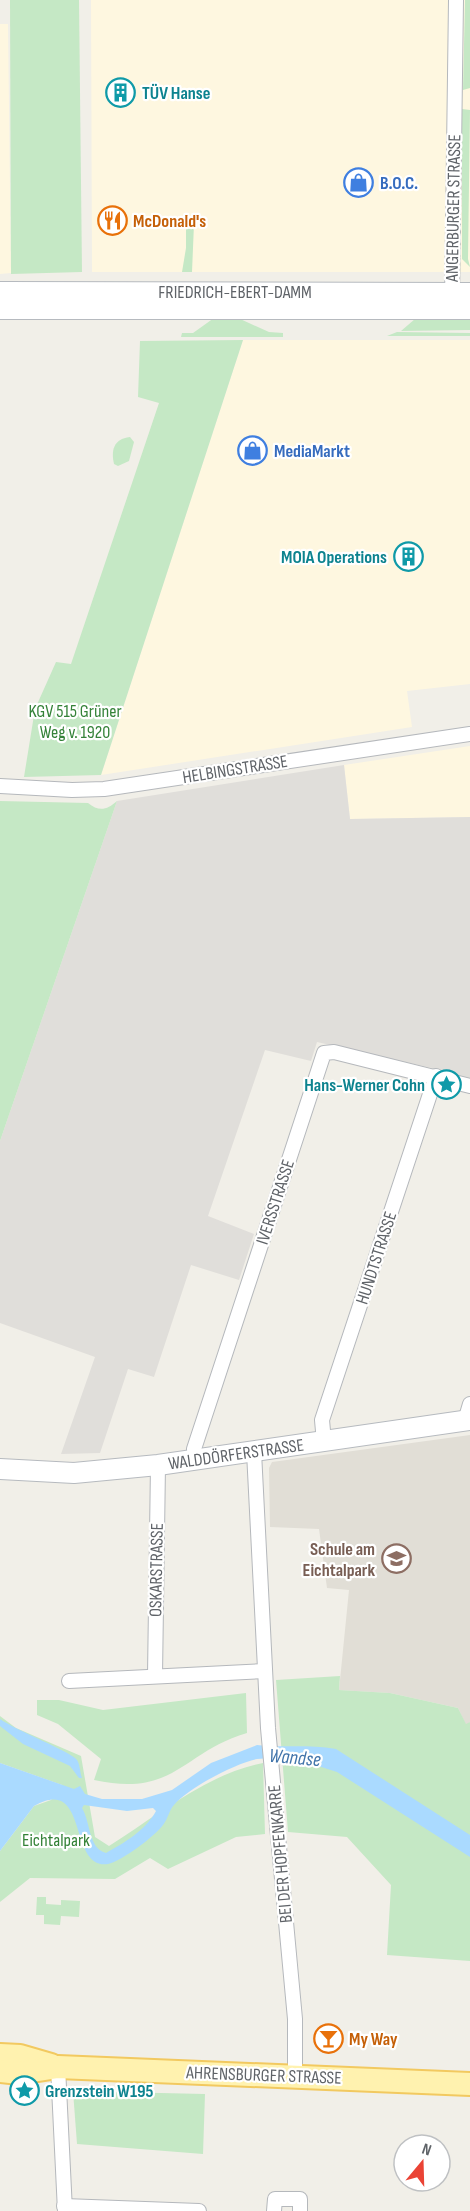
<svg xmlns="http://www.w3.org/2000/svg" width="470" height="2211" font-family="'Sofia Sans Condensed',sans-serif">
<rect width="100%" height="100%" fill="#f1efe8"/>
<g fill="#fef7e0">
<path d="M91,0H470V272H92Z"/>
<path d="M0,24H8L11,273L0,274Z"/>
<path d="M243,340H470V684L407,691L412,727L101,775Z"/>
<path d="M470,746V817L350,819L344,765Z"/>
</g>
<path fill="#e0deda" d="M344,765L350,819L470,817V1081L432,1068L317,1042L311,1061L265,1050L208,1216L254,1234L239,1280L191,1265L154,1377L128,1369L100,1453L61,1454L95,1357L0,1323V1141L117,801Z"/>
<path fill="#e1ded6" d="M470,1435V1722L466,1725L458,1708L390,1693L339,1690L349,1590L327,1588L319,1529L270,1527L269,1468L272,1462Z"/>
<g fill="#c5e8c5">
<path d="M10,0H79L82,272L11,274Z"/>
<path d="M465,0H470V88L463,90Z"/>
<path d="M462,109L470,110L468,259L470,267L462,259Z"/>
<path d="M186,215L194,224L192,272H182L186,248Z"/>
<path d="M214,318H238L269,332L283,333V337H181L182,333H193Z"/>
<path d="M461,318L470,320V330L401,331L415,319Z"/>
<path d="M397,332L470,333V336H387Z"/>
<path d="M243,340L101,775L24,777L35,709L56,662L71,664L159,403L138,397L140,341Z"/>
<path d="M130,437L134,442L129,461L118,466L114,464C111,451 113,439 130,437Z"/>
<path d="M0,801L88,803C99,812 107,810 117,801L0,1141Z"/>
<path d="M340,1676L339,1690L390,1693L458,1708L466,1724L470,1722V1961L387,1955L391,1885L347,1837L288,1832L276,1680Z"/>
<path d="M246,1693L247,1733C182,1752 175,1798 94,1780L101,1759L58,1724L37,1715V1700H59L103,1710Z"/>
<path d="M0,1716L16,1728L81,1756L95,1837L109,1846C157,1816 206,1774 263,1763L265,1834L236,1837L168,1869L150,1858L115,1879L30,1878L0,1902V1851L34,1806L51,1800L62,1785L0,1763Z"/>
<path d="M37,1897H46V1904L61,1905V1900L80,1901L79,1917L61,1916L60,1925L44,1924V1915H36Z"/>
<path d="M73,2091L205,2094L203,2154L77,2144Z"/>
</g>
<g fill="#aadaff" fill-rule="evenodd">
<path d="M0,1719C15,1730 72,1752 77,1760C80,1764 80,1773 82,1778H79L70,1766L23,1744L0,1726Z"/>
<path d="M257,1745C284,1748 309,1744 336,1749L470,1835V1857L337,1772L315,1765L287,1763L284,1758C276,1759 266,1758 257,1759C236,1763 188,1788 174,1805C169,1810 168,1819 163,1825C155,1836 122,1861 108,1864C67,1870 90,1774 34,1806L0,1851V1763L74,1789L80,1786L85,1794L102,1799H142L172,1790L211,1763ZM84,1805L127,1811L153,1808L156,1811C146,1830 124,1843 106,1853C88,1848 91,1823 82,1808Z"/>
</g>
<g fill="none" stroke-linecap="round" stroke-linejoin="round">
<defs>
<g id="street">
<path d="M452,301L456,0"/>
<path d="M0,786L72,790L104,789L470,734"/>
<path d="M465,1421L470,1404"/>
<path d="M324,1442L322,1420L436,1076"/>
<path d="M254,1452L268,1728L295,2019V2076"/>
<path d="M195,1460L194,1449L324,1053L334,1052L470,1086"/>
<path d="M155,1676L158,1465"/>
<path d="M69,1681L265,1671"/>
<path d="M58,2067L65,2211"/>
<path d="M64,2206L199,2211"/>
<path d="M274,2211L275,2199H300V2211"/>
</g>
<g id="secondary">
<path d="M0,292L470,293"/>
<path d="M0,309H470"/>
<path d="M0,1469L74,1473L158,1465L470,1420"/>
</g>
<g id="primary">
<path d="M0,2055L20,2056L51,2065"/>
<path d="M0,2071L19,2073L58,2067L470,2084"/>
</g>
</defs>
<use href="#street" stroke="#b5b8bc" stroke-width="16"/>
<use href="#secondary" stroke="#b6babf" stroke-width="22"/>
<use href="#primary" stroke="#f2c960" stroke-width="26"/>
<use href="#street" stroke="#fff" stroke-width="14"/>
<use href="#secondary" stroke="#fff" stroke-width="20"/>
<use href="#primary" stroke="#fff2af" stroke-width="22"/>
</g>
<defs>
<symbol id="building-ring" viewBox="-11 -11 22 22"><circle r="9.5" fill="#fff" stroke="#0f9aa8" stroke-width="1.5"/><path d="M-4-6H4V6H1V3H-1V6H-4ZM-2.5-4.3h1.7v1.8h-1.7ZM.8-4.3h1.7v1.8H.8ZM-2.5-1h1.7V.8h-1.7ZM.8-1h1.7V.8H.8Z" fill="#0f9aa8"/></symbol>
<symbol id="shop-ring" viewBox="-11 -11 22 22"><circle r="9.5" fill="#fff" stroke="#3f7fe0" stroke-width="1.5"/><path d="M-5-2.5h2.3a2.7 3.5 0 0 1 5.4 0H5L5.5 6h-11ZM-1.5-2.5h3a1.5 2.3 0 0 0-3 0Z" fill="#3f7fe0"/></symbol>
<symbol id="restaurant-ring" viewBox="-11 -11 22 22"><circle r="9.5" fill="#fff" stroke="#e8710a" stroke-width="1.5"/><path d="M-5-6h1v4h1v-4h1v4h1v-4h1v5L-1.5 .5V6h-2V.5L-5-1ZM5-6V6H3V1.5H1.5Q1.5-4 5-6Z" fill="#e8710a"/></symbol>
<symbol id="sight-ring" viewBox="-11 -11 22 22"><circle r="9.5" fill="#fff" stroke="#0f9aa8" stroke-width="1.5"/><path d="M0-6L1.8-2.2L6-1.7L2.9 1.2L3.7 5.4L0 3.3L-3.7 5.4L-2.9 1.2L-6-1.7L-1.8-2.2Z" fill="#0f9aa8"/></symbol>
<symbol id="school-ring" viewBox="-11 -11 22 22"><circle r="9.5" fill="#fff" stroke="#8d6e63" stroke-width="1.5"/><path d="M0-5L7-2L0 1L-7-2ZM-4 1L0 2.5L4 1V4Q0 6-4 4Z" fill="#8d6e63"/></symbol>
<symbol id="bar-ring" viewBox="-11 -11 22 22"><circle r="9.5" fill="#fff" stroke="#e8710a" stroke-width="1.5"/><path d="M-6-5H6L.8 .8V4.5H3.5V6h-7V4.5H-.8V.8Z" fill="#e8710a"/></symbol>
</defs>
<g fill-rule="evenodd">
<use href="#building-ring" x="104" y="76" width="33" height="33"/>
<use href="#shop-ring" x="342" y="166" width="33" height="33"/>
<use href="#restaurant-ring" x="96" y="204" width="33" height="33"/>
<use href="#shop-ring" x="236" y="434" width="33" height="33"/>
<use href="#building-ring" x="392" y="540" width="33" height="33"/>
<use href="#sight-ring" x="430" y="1068" width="33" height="33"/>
<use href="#school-ring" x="380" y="1542" width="33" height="33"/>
<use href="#bar-ring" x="312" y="2022" width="33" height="33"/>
<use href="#sight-ring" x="8" y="2074" width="33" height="33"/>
</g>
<g text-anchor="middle" stroke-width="4.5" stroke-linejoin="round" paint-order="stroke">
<g font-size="18" font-weight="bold" fill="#0d838f" stroke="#fff" text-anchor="start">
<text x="142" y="99">TÜV Hanse</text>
<text x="387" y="563" text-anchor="end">MOIA Operations</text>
<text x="425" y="1091" text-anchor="end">Hans-Werner Cohn</text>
<text x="45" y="2097">Grenzstein W195</text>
</g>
<g font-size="18" font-weight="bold" fill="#366cbe" stroke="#fff" text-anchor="start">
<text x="380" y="189">B.O.C.</text>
<text x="274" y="457">MediaMarkt</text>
</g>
<g font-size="18" fill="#5f6368" stroke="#fff">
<text transform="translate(453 208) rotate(-89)" y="6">ANGERBURGER STRASSE</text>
<text x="235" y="298">FRIEDRICH-EBERT-DAMM</text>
<text transform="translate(235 769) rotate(-9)" y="6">HELBINGSTRASSE</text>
<text transform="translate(275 1202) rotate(-72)" y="6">IVERSSTRASSE</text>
<text transform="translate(376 1258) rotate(-72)" y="6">HUNDTSTRASSE</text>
<text transform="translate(236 1454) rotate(-8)" y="6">WALDDÖRFERSTRASSE</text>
<text transform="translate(156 1570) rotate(-89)" y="6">OSKARSTRASSE</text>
<text transform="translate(280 1854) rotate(-95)" y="6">BEI DER HOPFENKARRE</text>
<text transform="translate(264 2075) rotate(2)" y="6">AHRENSBURGER STRASSE</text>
</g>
<g font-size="18" font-weight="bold" fill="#c56008" stroke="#fff" text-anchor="start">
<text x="133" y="227">McDonald's</text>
<text x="349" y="2045">My Way</text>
</g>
<g font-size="18" fill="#348238" stroke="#fff">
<text x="75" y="717">KGV 515 Grüner<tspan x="75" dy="21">Weg v. 1920</tspan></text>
<text x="56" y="1846">Eichtalpark</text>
</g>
<g font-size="18" font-weight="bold" fill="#785e54" stroke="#fff" text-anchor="end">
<text x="375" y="1555">Schule am<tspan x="375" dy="21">Eichtalpark</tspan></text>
</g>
<g font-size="20" font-style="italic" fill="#4174aa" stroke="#fff">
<text transform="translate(295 1757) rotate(5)" y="7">Wandse</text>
</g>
</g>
<g transform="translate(422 2163) rotate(19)"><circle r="28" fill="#ffffff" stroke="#bfc1c3" stroke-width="1.5"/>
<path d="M0-4.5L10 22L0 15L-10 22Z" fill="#ea4335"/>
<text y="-9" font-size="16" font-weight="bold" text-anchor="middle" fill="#5f6368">N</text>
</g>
</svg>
